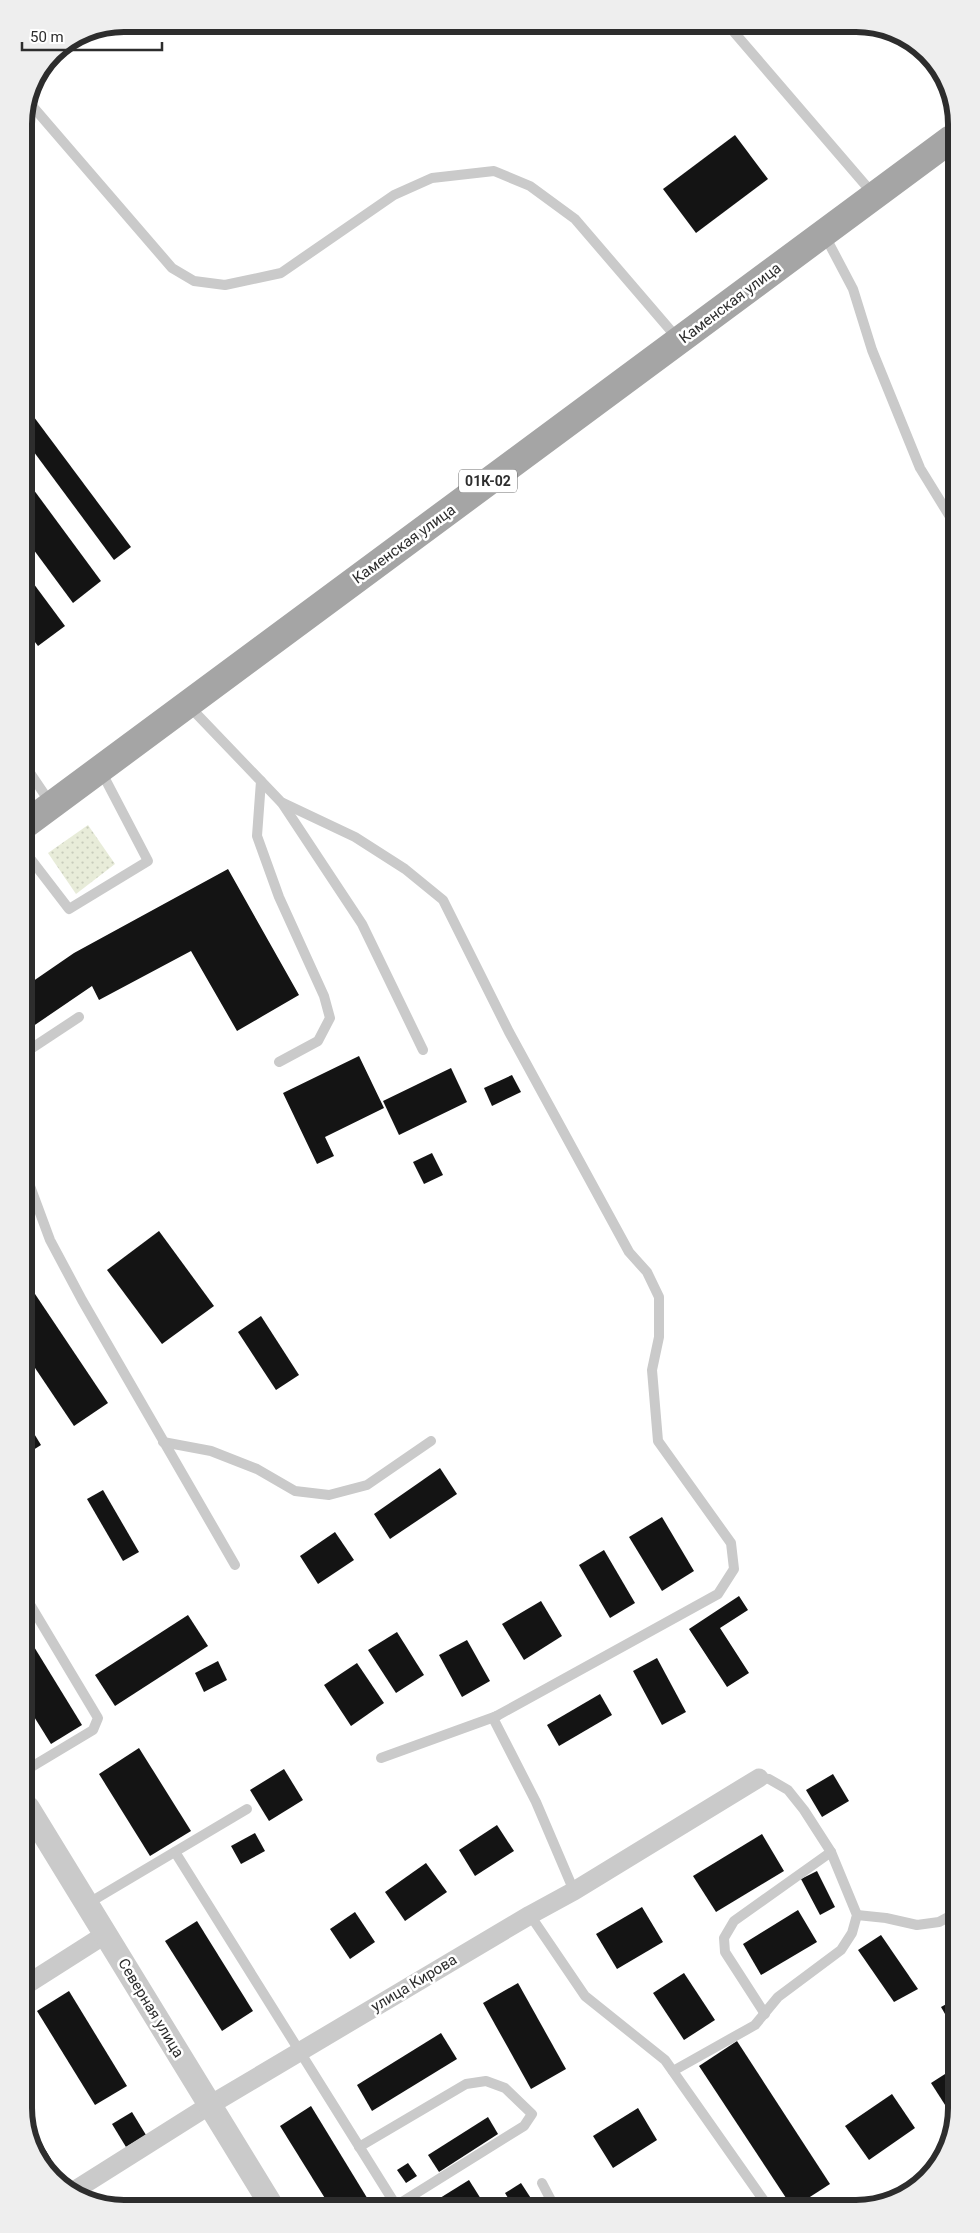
<svg xmlns="http://www.w3.org/2000/svg" width="980" height="2233" font-family="Roboto,sans-serif">
<defs>
<pattern id="grass-dots" width="8" height="8" patternUnits="userSpaceOnUse" patternTransform="scale(1.25)"><rect width="8" height="8" fill="#e8ecd9"/><path d="M2 2h.1M6 6h.1" fill="none" stroke="#c7cbbb" stroke-width="1.8" stroke-linecap="round"/></pattern>
</defs>
<rect width="100%" height="100%" fill="#fff"/>
<path fill="url(#grass-dots)" d="M88,825L115,864L76,894L48,853Z"/>
<g fill="#141414">
<path d="M735,135L768,179L696,233L663,189Z"/>
<path d="M25,405L131,547L114,560L25,440Z"/>
<path d="M25,478L101,581L73,603L25,538Z"/>
<path d="M25,572L65,626L38,646L25,629Z"/>
<path d="M228,869L299,995L237,1031L191,951L99,1000L92,986L26,1031V986L74,953Z"/>
<path d="M359,1056L384,1108L325,1137L334,1156L317,1164L283,1093Z"/>
<path d="M451,1068L467,1102L399,1135L383,1101Z"/>
<path d="M512,1075L521,1092L492,1106L484,1088Z"/>
<path d="M432,1153L443,1175L424,1184L413,1162Z"/>
<path d="M159,1231L214,1306L162,1344L107,1270Z"/>
<path d="M27,1282L108,1403L74,1426L27,1356Z"/>
<path d="M261,1316L299,1375L276,1390L238,1332Z"/>
<path d="M27,1422L41,1445L27,1454Z"/>
<path d="M440,1468L457,1494L390,1539L374,1514Z"/>
<path d="M103,1490L139,1552L123,1561L87,1499Z"/>
<path d="M662,1517L694,1571L662,1591L629,1537Z"/>
<path d="M335,1532L354,1560L318,1584L300,1556Z"/>
<path d="M604,1550L635,1603L610,1618L579,1565Z"/>
<path d="M739,1596L748,1610L720,1628L749,1673L727,1687L689,1629Z"/>
<path d="M541,1601L562,1636L524,1660L502,1624Z"/>
<path d="M188,1615L208,1646L115,1706L95,1675Z"/>
<path d="M397,1632L424,1675L396,1693L368,1650Z"/>
<path d="M28,1637L82,1725L51,1744L28,1707Z"/>
<path d="M467,1640L490,1681L462,1697L439,1655Z"/>
<path d="M657,1658L686,1712L662,1725L633,1671Z"/>
<path d="M218,1661L227,1680L204,1692L195,1673Z"/>
<path d="M357,1663L384,1703L351,1726L324,1685Z"/>
<path d="M600,1694L612,1715L559,1746L547,1725Z"/>
<path d="M139,1748L191,1831L150,1856L99,1774Z"/>
<path d="M284,1769L303,1800L269,1821L250,1790Z"/>
<path d="M833,1774L849,1801L822,1817L806,1790Z"/>
<path d="M497,1825L514,1851L475,1876L459,1850Z"/>
<path d="M255,1833L265,1851L241,1864L231,1846Z"/>
<path d="M762,1834L784,1871L716,1912L693,1876Z"/>
<path d="M426,1863L447,1892L405,1921L385,1892Z"/>
<path d="M817,1871L835,1907L820,1915L801,1879Z"/>
<path d="M642,1907L663,1942L617,1969L596,1934Z"/>
<path d="M798,1910L817,1942L761,1975L743,1944Z"/>
<path d="M355,1912L375,1942L350,1959L330,1929Z"/>
<path d="M197,1921L253,2011L222,2031L165,1941Z"/>
<path d="M881,1935L918,1989L894,2002L858,1950Z"/>
<path d="M956,1944V1967L946,1951Z"/>
<path d="M684,1973L715,2020L684,2040L653,1993Z"/>
<path d="M518,1983L566,2069L531,2089L483,2003Z"/>
<path d="M69,1991L127,2086L95,2105L37,2011Z"/>
<path d="M950,2002L956,2012V2033L941,2007Z"/>
<path d="M441,2033L457,2059L372,2111L357,2085Z"/>
<path d="M737,2041L830,2184L799,2204H790L699,2066Z"/>
<path d="M956,2067V2102L947,2108L931,2083Z"/>
<path d="M892,2094L915,2128L869,2160L845,2126Z"/>
<path d="M311,2106L369,2201L358,2207L331,2208L280,2126Z"/>
<path d="M638,2108L657,2140L613,2168L593,2136Z"/>
<path d="M132,2112L146,2135L126,2147L112,2124Z"/>
<path d="M488,2117L498,2134L439,2172L428,2155Z"/>
<path d="M29,2123L51,2159L45,2163L29,2141Z"/>
<path d="M408,2163L417,2176L406,2183L397,2170Z"/>
<path d="M469,2180L486,2207H446L440,2198Z"/>
<path d="M521,2183L536,2206H513L505,2193Z"/>
</g>
<g fill="none" stroke-linecap="round" stroke-linejoin="round">
<g stroke="#cacaca" stroke-width="10">
<path d="M727,24L874,195"/>
<path d="M28,101L172,268L194,281L225,285L281,273L394,195L432,178L494,171L530,186L575,219L678,339"/>
<path d="M824,234L853,289L872,350L920,468L952,520"/>
<path d="M188,705L281,802L355,837L405,869L443,900L509,1032L629,1252L647,1272L659,1297V1337L652,1370L658,1441L731,1543L734,1569L718,1594L493,1718L536,1802L574,1891"/>
<path d="M26,767L51,804"/>
<path d="M261,781L257,836L279,897L324,996L330,1018L318,1041L279,1062"/>
<path d="M282,803L362,924L423,1050"/>
<path d="M26,853L69,909L148,861L101,771"/>
<path d="M26,1052L79,1017"/>
<path d="M27,1178L50,1240L82,1300L235,1565"/>
<path d="M163,1442L211,1451L257,1469L295,1491L329,1495L367,1485L431,1441"/>
<path d="M28,1601L98,1718L93,1730L28,1769"/>
<path d="M381,1758L497,1716"/>
<path d="M175,1852L397,2207"/>
<path d="M87,1904L247,1809"/>
<path d="M530,1915L585,1996L665,2060L767,2205"/>
<path d="M857,1915L886,1918L917,1925L939,1922L956,1913"/>
<path d="M765,2014L725,1952L724,1938L734,1921L831,1852"/>
<path d="M673,2071L755,2025L778,1997L841,1950L852,1933L857,1915L831,1852L804,1810L788,1790L769,1779L759,1778"/>
<path d="M359,2147L466,2084L486,2081L505,2088L532,2114L524,2126L394,2207"/>
<path d="M542,2183L554,2206"/>
</g>
<g stroke="#cacaca" stroke-width="19">
<path d="M29,1983L106,1934"/>
<path d="M72,2192L210,2105L530,1915L574,1891L759,1778"/>
</g>
<path stroke="#cacaca" stroke-width="24" d="M28,1808L273,2208"/>
<path stroke="#a5a5a5" stroke-width="28" d="M26,824L951,139"/>
</g>
<g text-anchor="middle" stroke-width="5" stroke-linejoin="round" paint-order="stroke">
<rect fill="#fff" stroke="#6c6c6c" stroke-width="1" x="459" y="469.5" width="58" height="23" rx="4"/>
<g font-size="14" font-weight="bold" fill="#2d2d2d">
<text x="488" y="486">01К-02</text>
</g>
<g font-size="15" fill="#2d2d2d" stroke="#fff">
<text transform="translate(730 303) rotate(-37)" y="5">Каменская улица</text>
<text transform="translate(404 544) rotate(-36)" y="5">Каменская улица</text>
<text transform="translate(414 1983) rotate(-31)" y="5">улица Кирова</text>
<text transform="translate(151 2008) rotate(59)" y="5">Северная улица</text>
</g>
</g>
<path d="M0 0H980V2233H0ZM124 32H856A92 92 0 0 1 948 124V2108A92 92 0 0 1 856 2200H124A92 92 0 0 1 32 2108V124A92 92 0 0 1 124 32Z" fill="#eee" fill-rule="evenodd"/>
<path fill="none" stroke="#2d2d2d" stroke-width="6" d="M124 32H856A92 92 0 0 1 948 124V2108A92 92 0 0 1 856 2200H124A92 92 0 0 1 32 2108V124A92 92 0 0 1 124 32Z"/>
<path d="M22 42v8h140v-8" fill="none" stroke="#2d2d2d" stroke-width="2.5"/>
<text x="30" y="42" font-size="15" fill="#2d2d2d" stroke="#ffffff" stroke-width="4" paint-order="stroke">50 m</text>
</svg>
